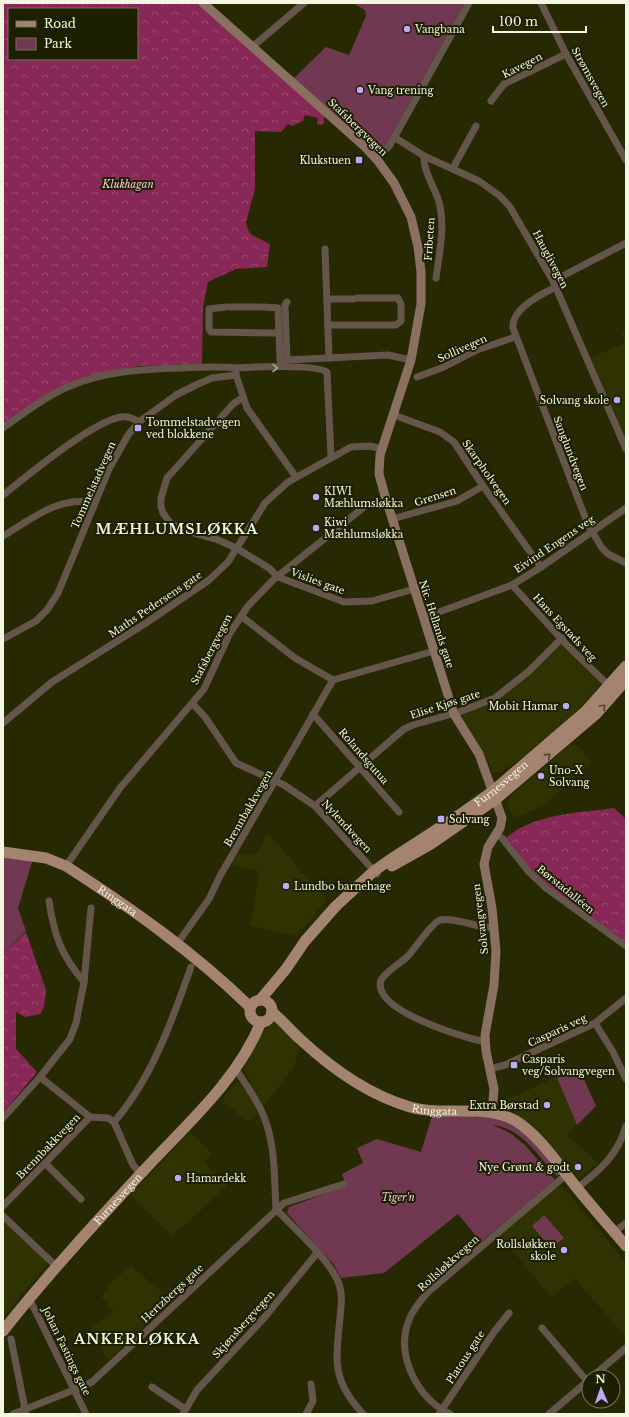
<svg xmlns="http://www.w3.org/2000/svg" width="629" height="1417" font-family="'Libre Baskerville',serif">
<defs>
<pattern id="forest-crowns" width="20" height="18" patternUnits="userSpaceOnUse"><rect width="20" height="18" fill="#872856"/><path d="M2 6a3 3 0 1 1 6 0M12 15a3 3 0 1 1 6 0" fill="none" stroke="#98486e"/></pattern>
</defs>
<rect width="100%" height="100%" fill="#262902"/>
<g fill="#2f3301">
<path d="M626,330V443L589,358L625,343L621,332Z"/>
<path d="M562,642L602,683L584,704L562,725L523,758L500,772L493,773L483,751L461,719L464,714L506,694Z"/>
<path d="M569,745H575L582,750L591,761L589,765L542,807L514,818L507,805L509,797Z"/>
<path d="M268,833L327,900L297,936L250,926L259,871L231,864L238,852L245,855L257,853Z"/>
<path d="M277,1014L304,1034L293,1069L264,1106L243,1069L263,1032Z"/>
<path d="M556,1077L577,1125L567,1135L598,1163L579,1178L527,1122L507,1107L504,1101Z"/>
<path d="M237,1081L252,1099L259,1112L248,1123L222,1100Z"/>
<path d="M190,1132L212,1154L204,1163L227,1186L188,1222L171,1235L131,1194Z"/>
<path d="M560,1184L626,1262L625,1336L575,1279L551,1297L502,1238L498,1237Z"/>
<path d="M3,1220L49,1262L3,1317Z"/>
<path d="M131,1266L171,1300L108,1360L91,1328L113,1311L101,1296L108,1290L106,1286Z"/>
</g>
<g fill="#713951">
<path d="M353,3H465L386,145L377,152H373L294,78L326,47L349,55L366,16L365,10Z"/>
<path d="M3,855L33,859L18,908L26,931L3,953Z"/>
<path d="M579,1068L596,1106L577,1125L557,1078Z"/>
<path d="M478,1114L513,1123L535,1142L559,1174L558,1176L556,1175C537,1155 523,1129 493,1125L510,1133L525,1145L555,1180L481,1242L458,1214L384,1273L341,1278L334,1265L287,1213L289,1207L346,1186L342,1174L363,1163L357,1148L377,1139L421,1152L431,1119L434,1116L473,1115L478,1118Z"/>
<path d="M544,1215L564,1238L551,1248L532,1226Z"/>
</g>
<g fill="url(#forest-crowns)" fill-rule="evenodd">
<path d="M3,3H198L324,116V123L322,125L317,124L318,118L305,115L303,121L292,126L288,124L281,132L255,131V188L246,223L249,232L252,235L270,244L267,267L236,269L208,282L203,307L202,364L138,366L88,376L3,425ZM9,9H137V59H9Z"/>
<path d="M614,808L626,819V942L551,888L530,868L506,838C535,813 579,813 614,808Z"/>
<path d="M26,932L46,990L44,1007L40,1014L25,1017L16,1012V1049L37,1072L3,1113V953Z"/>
</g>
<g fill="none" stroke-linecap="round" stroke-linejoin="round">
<g stroke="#65564c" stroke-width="7">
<path d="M541,3L566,54L626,160"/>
<path d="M252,47L304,3"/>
<path d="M491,101L504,84L566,54"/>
<path d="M394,137L424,156L479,181L500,196L510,207L553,281L626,449"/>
<path d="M424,156C423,173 437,190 440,206C445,230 439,254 436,278"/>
<path d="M377,159L390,145L469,3"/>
<path d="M453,168L476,126"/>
<path d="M325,249L329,358"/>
<path d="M553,281L626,243"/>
<path d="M556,287C541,294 511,309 513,328L588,525L602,548L608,554L626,563"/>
<path d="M327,299H353"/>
<path d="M287,302L285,305L287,360L388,355L411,360"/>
<path d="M226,307L209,309V329L211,332L279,333"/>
<path d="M230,307H259"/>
<path d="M263,307L278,308L280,360H287"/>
<path d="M328,325H396L401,321V304L398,298H357"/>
<path d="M236,368C252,367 316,364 327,372L331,457"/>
<path d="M417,377L444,367L477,350L515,337"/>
<path d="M242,398L233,404L167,478L161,498V507L163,513L171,524L194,533L216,539L236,548L269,568L278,577L344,602L372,601L414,589"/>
<path d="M394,415L440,432L454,442L483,486L541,567"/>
<path d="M3,428C24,413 46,396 70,386C106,371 143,369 181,368C199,367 217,366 236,368V375"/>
<path d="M3,495C27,476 93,421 121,417C128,416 133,418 139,422"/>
<path d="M392,519L457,501L483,486"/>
<path d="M3,536C30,520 60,495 93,503"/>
<path d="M512,585L567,645L605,682"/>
<path d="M241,616L295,658L333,680L434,651"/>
<path d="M423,618L512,585L541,567L626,508"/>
<path d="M3,639L36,621L47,610L58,593L109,469L128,435L139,422L176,395L198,384L212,378L236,375L247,408L296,477"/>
<path d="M193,704L205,717L236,763L284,785L315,806L377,874"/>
<path d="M313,714L399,812"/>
<path d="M3,723L52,682L146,623L209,580L228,562L265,503L288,482L351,447L370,446L382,449"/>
<path d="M315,806L404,729L413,725L459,712L495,698L529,671L562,638"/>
<path d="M502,838L529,872L546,888L626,946"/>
<path d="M66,866L120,788L204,689L230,633L248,606L273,580L369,503"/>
<path d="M49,901C54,935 61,955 84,982"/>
<path d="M177,944L209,899L220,876L333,680"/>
<path d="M595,1023L613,1052L626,1079"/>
<path d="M485,1042C464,1037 371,1011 381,980C384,973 402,962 408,956C415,948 433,922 440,920C454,917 478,928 494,928"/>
<path d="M235,1068C244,1082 254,1095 261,1110C276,1141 274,1176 276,1209"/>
<path d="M490,1069L505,1065L595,1023L626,998"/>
<path d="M40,1077L90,1117L108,1118L114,1122L133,1165L141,1174"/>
<path d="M3,1118L40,1077L70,1039L76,1023L84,982L91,908"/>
<path d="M114,1122C152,1078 172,1021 191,967"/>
<path d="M45,1163L81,1199"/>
<path d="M577,1188C599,1171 618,1155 626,1126"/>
<path d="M3,1206L90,1117"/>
<path d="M276,1209C294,1228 331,1261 339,1284C343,1295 341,1306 340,1318C336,1361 331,1379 363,1414"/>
<path d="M3,1216L56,1266"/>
<path d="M614,1232L626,1223"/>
<path d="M29,1298L86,1414"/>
<path d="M542,1328L587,1381"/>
<path d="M11,1339L26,1414"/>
<path d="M592,1377L626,1348"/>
<path d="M152,1387L185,1409"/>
<path d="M13,1414L84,1386L92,1382L284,1203L344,1184"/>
<path d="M183,1414L197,1390L264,1318L317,1253"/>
<path d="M306,1414L313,1401L311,1384"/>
<path d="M439,1414L494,1332L509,1313"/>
<path d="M450,1414C417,1398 395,1355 409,1320C413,1309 421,1300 428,1292L566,1175"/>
<path d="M549,1414L589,1380"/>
</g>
<path stroke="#897060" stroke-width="9" d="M203,3L364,146L378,161L394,183L411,217L418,247L421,272V304L411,360L380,455L379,474L385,496L454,714L479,754L502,818L500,828L488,847L484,864L492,908L496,951L494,985L485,1035L486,1051L494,1089L492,1112"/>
<g stroke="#a48470" stroke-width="11">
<path id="s1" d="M3,852L46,858L66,866C131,908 195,953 250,1007"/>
<path d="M392,866L431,844L496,799L596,714L626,680"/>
<circle cx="261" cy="1011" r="11"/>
<path id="s2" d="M260,1000L286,969L305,941L336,906L374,871L394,857L465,811L493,791L586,711L626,666"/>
<path id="s3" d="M272,1012C282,1020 290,1030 300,1039C331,1068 369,1095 410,1107C446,1117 485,1103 516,1121C540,1136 560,1167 577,1188C593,1208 610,1227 626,1246"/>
<path id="s4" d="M3,1331C48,1274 98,1220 147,1167C188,1123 238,1079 261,1022"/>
</g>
</g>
<defs><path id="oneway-chevron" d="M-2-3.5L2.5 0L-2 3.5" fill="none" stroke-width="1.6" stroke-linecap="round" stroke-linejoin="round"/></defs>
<use stroke="#a59e8f" href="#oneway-chevron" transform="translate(275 368)"/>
<g stroke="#52472d">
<use href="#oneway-chevron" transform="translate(603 707) rotate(-46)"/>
<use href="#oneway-chevron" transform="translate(548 756) rotate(-40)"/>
</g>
<g fill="#bbaaf6" stroke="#1c1f00" stroke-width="1.5">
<circle cx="407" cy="29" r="4"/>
<circle cx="360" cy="90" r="4"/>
<rect x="355" y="156" width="8" height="8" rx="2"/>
<circle cx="617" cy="400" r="4"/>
<rect x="134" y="424" width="8" height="8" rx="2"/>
<circle cx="316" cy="497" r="4"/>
<circle cx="316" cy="528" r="4"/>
<circle cx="566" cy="706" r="4"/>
<circle cx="541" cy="776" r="4"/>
<rect x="437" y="815" width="8" height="8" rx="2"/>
<circle cx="286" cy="886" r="4"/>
<rect x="510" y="1061" width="8" height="8" rx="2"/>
<circle cx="547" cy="1105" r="4"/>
<circle cx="578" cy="1167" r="4"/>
<circle cx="178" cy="1178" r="4"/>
<circle cx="564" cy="1250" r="4"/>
</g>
<g text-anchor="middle" stroke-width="4" stroke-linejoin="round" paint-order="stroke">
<g font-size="10" fill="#f3f6e0" stroke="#1c1f00" text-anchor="start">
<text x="415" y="33">Vangbana</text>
<text x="368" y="94">Vang trening</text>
<text x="351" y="164" text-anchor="end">Klukstuen</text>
<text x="609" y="404" text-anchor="end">Solvang skole</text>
<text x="146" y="426">Tommelstadvegen<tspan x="146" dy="12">ved blokkene</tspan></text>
<text x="324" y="495">KIWI<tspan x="324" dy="12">Mæhlumsløkka</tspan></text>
<text x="324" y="526">Kiwi<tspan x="324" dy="12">Mæhlumsløkka</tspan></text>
<text x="558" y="710" text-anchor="end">Mobit Hamar</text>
<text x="549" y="774">Uno-X<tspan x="549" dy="12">Solvang</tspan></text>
<text x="449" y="823">Solvang</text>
<text x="294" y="890">Lundbo barnehage</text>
<text x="522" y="1063">Casparis<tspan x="522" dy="12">veg/Solvangvegen</tspan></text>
<text x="539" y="1109" text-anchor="end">Extra Børstad</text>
<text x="570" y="1171" text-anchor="end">Nye Grønt &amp; godt</text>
<text x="186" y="1182">Hamardekk</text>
<text x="556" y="1248" text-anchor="end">Rollsløkken<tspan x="556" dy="12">skole</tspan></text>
</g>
<g font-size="10" fill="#f3f6e0" stroke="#1c1f00">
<text transform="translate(522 65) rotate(-27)" y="4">Kavegen</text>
<text transform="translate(591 77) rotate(61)" y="4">Strømsvegen</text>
<text transform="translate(358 127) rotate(44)" y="4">Stafsbergvegen</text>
<text transform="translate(429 239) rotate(-86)" y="4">Fribeten</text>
<text transform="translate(551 259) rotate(62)" y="4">Hauglivegen</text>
<text transform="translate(462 348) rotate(-24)" y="4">Sollivegen</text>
<text transform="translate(571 453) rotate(69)" y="4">Sanglundvegen</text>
<text transform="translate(487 472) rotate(55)" y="4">Skarpholvegen</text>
<text transform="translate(93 485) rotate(-66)" y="4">Tommelstadvegen</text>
<text transform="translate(435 496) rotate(-18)" y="4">Grensen</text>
<text transform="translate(554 544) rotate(-34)" y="4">Eivind Engens veg</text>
<text transform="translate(318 581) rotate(20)" y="4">Vislies gate</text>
<text transform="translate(155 604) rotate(-34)" y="4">Maths Pedersens gate</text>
<text transform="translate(437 624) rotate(72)" y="4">Nic. Hellands gate</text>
<text transform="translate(565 627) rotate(47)" y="4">Hans Egstads veg</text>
<text transform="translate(211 649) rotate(-63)" y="4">Stafsbergvegen</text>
<text transform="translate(445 704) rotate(-18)" y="4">Elise Kjøs gate</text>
<text transform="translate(364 756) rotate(49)" y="4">Rolandsgutua</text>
<text dy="4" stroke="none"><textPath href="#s2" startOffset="327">Furnesvegen</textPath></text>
<text transform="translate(248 808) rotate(-60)" y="4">Brennbakkvegen</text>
<text transform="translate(347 826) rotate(47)" y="4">Nylendvegen</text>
<text transform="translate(566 889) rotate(39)" y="4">Børstadalléen</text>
<text dy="4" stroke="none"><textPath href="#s1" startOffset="127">Ringgata</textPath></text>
<text transform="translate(480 919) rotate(-97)" y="4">Solvangvegen</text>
<text transform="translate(557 1030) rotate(-25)" y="4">Casparis veg</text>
<text dy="4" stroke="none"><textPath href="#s3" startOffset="194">Ringgata</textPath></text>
<text transform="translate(48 1146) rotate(-46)" y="4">Brennbakkvegen</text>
<text dy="4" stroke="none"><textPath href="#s4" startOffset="175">Furnesvegen</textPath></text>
<text transform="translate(448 1263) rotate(-42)" y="4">Rollsløkkvegen</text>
<text transform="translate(172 1293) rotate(-43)" y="4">Hertzbergs gate</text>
<text transform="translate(243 1324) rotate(-48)" y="4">Skjønsbergvegen</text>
<text transform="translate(67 1351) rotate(64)" y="4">Johan Fastings gate</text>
<text transform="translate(465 1357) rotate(-57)" y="4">Platous gate</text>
</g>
<g font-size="10" font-style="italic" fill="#fdc7db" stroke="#1c1f00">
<text x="128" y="188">Klukhagan</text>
<text x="398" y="1201">Tiger'n</text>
</g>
<g font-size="14" font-weight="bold" letter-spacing="1" fill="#f3f6e0" stroke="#1c1f00">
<text x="177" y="534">MÆHLUMSLØKKA</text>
<text x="137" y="1344">ANKERLØKKA</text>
</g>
</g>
<rect width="629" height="1417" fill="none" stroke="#f3f6e0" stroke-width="8"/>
<rect x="8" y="8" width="130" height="52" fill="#1c1f00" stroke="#72755a"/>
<rect x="16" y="21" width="20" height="6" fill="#a48470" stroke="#72755a"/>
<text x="44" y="28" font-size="12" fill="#f3f6e0">Road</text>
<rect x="16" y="38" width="20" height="12" fill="#713951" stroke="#72755a"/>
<text x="44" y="48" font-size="12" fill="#f3f6e0">Park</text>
<g transform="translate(601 1389) rotate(358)"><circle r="19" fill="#1c1f00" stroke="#72755a"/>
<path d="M0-3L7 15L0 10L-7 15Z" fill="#bbaaf6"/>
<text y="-6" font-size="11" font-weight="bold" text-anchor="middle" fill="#f3f6e0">N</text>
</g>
<path d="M493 26v6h93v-6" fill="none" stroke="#f3f6e0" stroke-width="2"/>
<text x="499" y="26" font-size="12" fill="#f3f6e0" stroke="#1c1f00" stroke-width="3" paint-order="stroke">100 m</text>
</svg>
